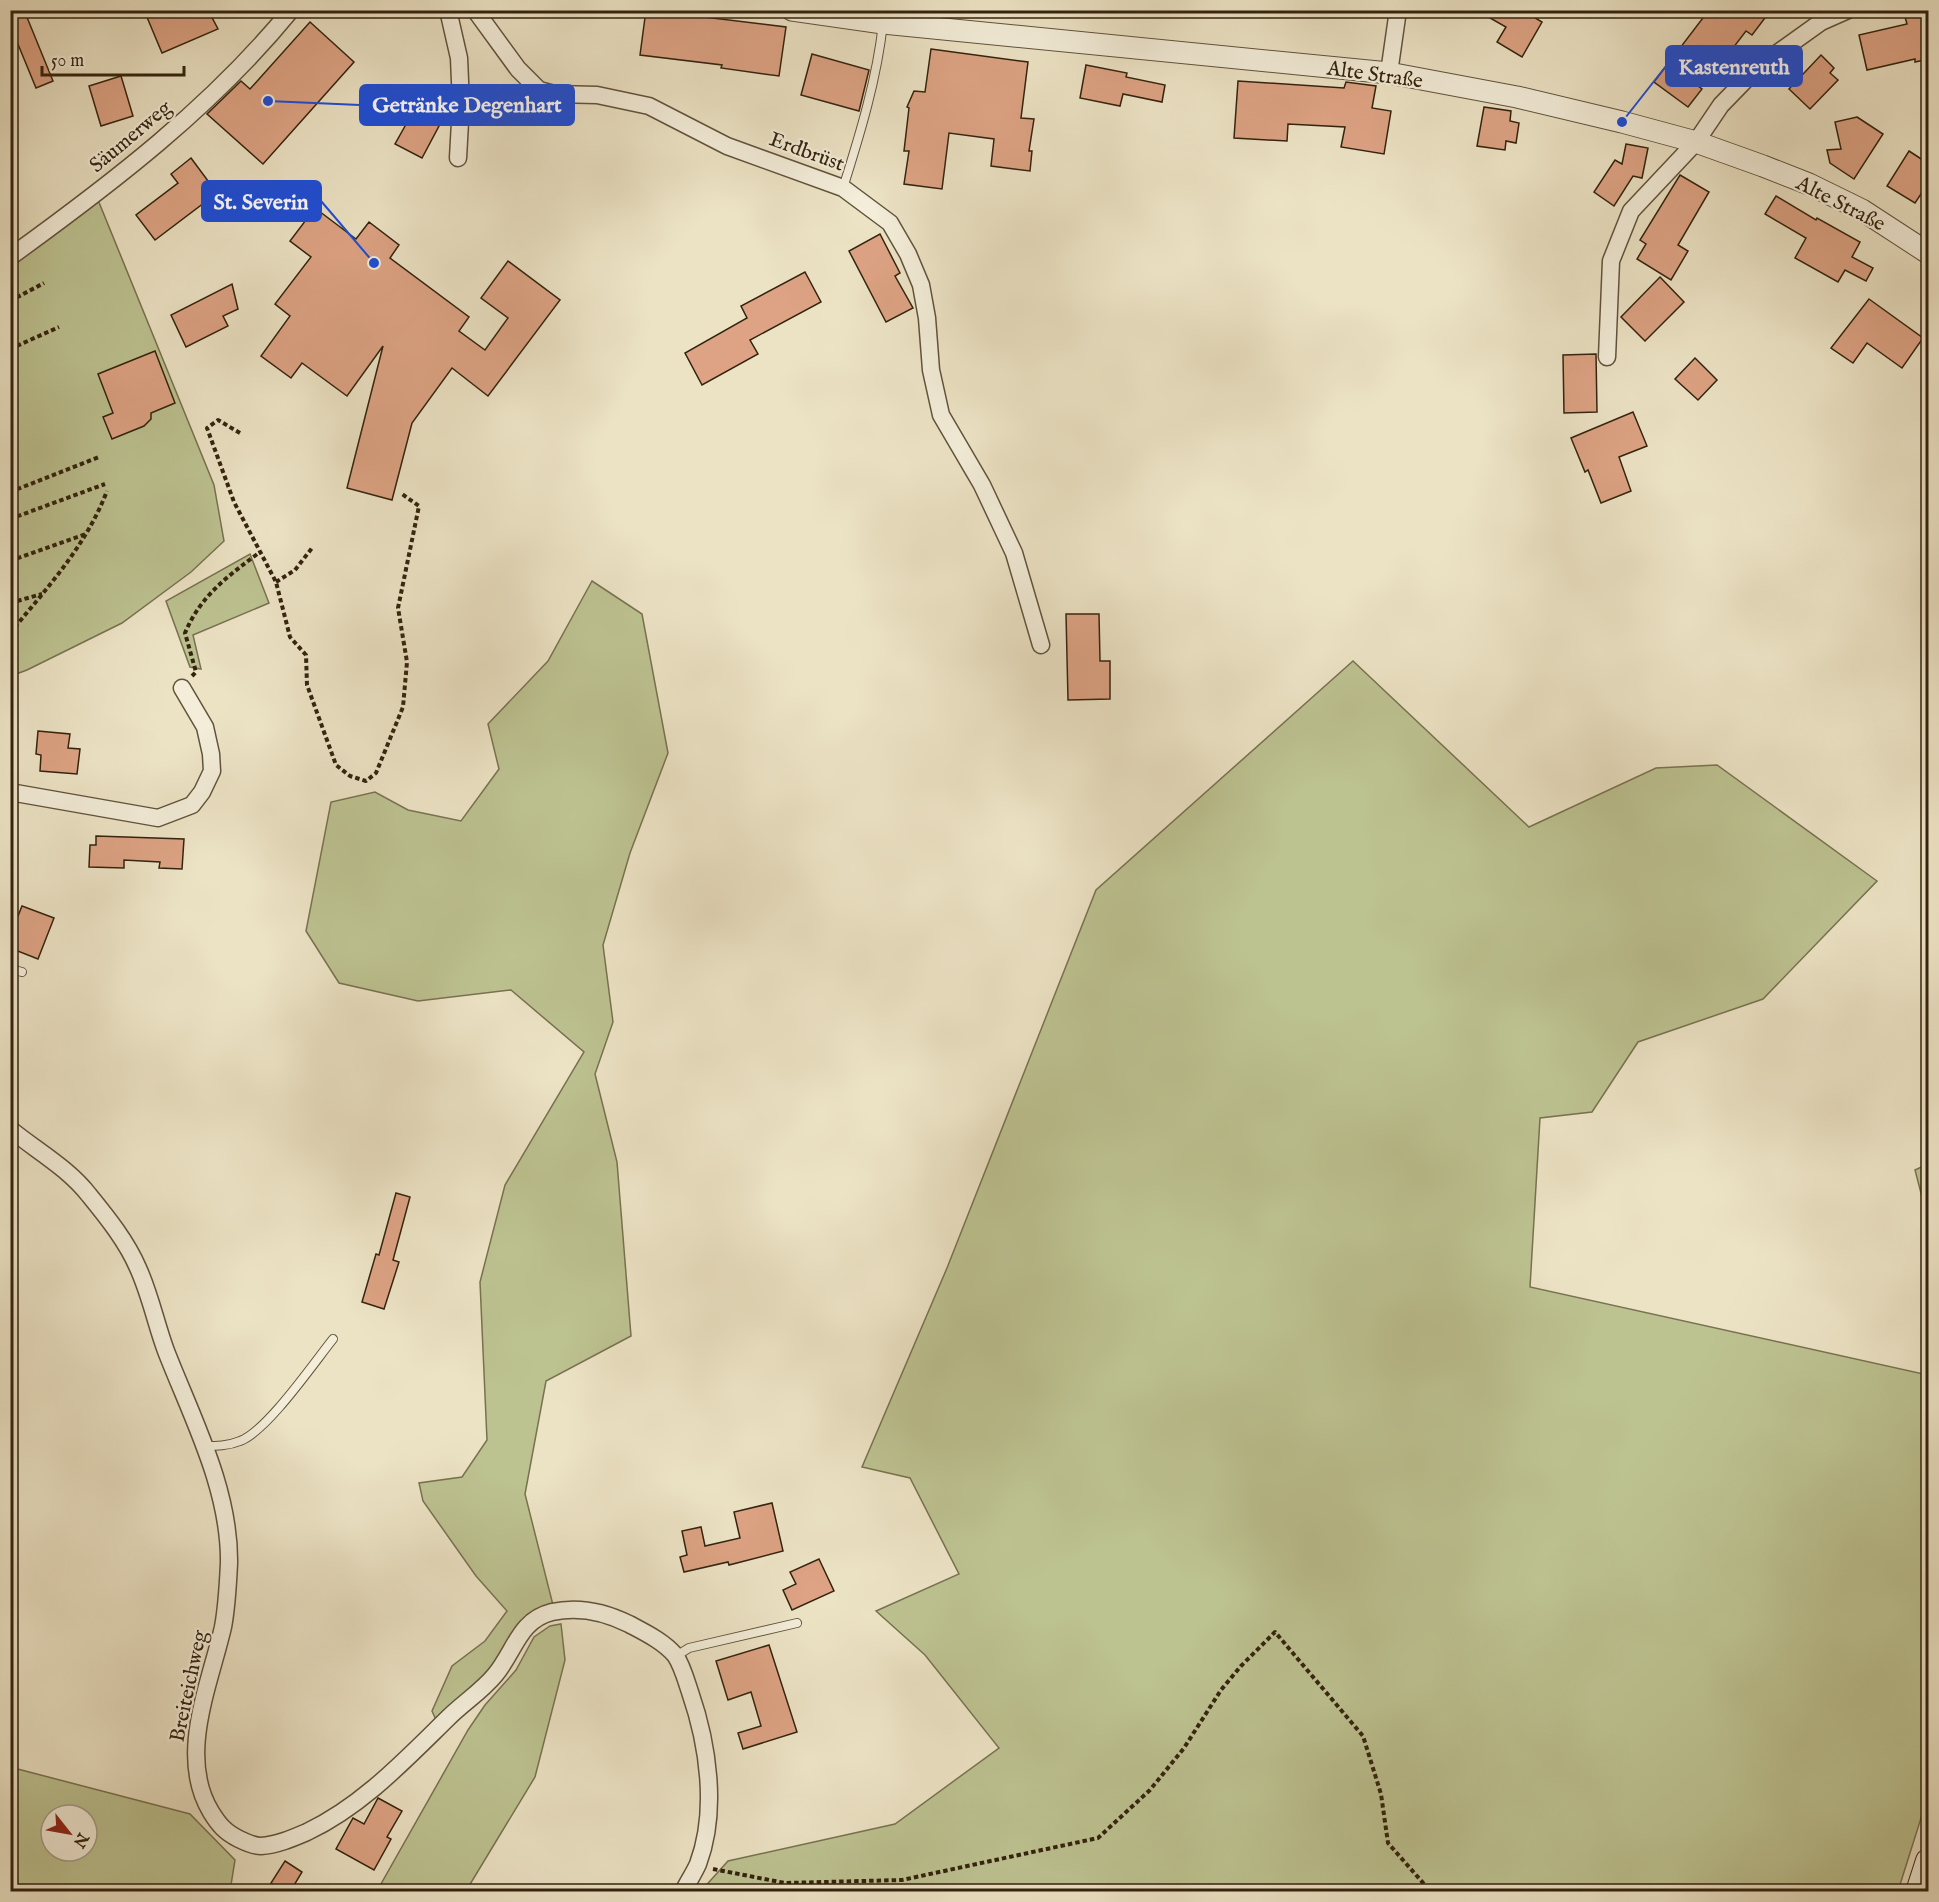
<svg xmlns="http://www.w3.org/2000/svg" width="1939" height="1902" font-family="'IM FELL English',serif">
<rect width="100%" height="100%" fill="#ece3c5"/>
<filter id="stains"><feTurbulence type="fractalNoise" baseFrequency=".00333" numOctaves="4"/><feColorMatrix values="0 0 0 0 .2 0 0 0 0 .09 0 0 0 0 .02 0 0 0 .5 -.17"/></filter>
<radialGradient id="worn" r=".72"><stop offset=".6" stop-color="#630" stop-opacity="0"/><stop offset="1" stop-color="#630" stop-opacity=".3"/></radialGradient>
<g fill="#bdc291" stroke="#787250" stroke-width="1.5" fill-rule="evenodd">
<path d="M96,195L214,485L224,541L191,572L122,623L27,670L11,676L10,265Z"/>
<path d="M250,554L269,603L193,635L201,669L190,667L166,601Z"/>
<path d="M592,581L642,614L668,753L630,853L603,945L613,1022L595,1074L617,1162L631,1336L546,1381L525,1494L553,1605L494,1669L437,1722L432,1711L452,1666L485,1641L507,1611L476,1576L423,1501L419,1483L462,1477L487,1440L480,1282L505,1185L584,1052L511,990L418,1001L339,983L306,931L331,802L375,792L408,810L461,821L499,769L488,724L548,661Z"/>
<path d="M1353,661L1529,827L1656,768L1717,765L1877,881L1763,999L1638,1042L1592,1112L1540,1118L1530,1287L1928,1375V1796L1898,1891H701L728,1861L895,1824L999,1748L925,1655L876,1611L959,1574L910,1478L862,1467L947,1268L1096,890Z"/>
<path d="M1928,1164V1220L1915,1170Z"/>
<path d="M561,1624L565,1660L535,1777L466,1891H377L468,1730L485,1705L516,1670L534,1637L550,1626Z"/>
<path d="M10,1767L190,1814L235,1860L230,1891H11ZM51,1815H87V1851H51Z"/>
</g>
<g fill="#dda384" stroke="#33230e" stroke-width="1.5">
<path d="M10,10H24L53,81L36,88L15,37L10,39Z"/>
<path d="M144,10H208L218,29L162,53Z"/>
<path d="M646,10L786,27L779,76L721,68L722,65L640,55Z"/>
<path d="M1476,10H1536L1532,16L1542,22L1522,57L1497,42L1506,27Z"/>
<path d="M1709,10H1771L1752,35L1746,31L1720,65L1713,59L1694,83L1702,89L1688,107L1654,82Z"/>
<path d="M1903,10H1929V59L1915,62V59L1867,70L1859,35L1907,24Z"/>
<path d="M310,22L354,62L263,164L207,114L241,81L250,89Z"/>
<path d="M931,49L1028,62L1021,118L1034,119L1029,151H1032L1030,171L991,166L994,139L949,133L942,189L904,184L909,151H904L909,108L907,107L914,91L925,92Z"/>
<path d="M812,54L869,70L859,111L801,95Z"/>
<path d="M1821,55L1834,68L1830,73L1838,80L1810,109L1789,89Z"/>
<path d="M1086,65L1127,73L1126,77L1165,85L1162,102L1123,94L1120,106L1080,98Z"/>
<path d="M121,76L133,116L101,126L89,86Z"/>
<path d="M1238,81L1344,88L1346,82L1376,86L1372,108L1391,111L1384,154L1341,147L1345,127L1288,124L1287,141L1234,138Z"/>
<path d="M1484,107L1511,111L1510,121L1519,123L1516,143L1506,141L1505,150L1477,146Z"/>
<path d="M413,112L439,126L422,158L395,144Z"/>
<path d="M1857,117L1883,134L1854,179L1830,163L1827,150L1841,149L1835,122Z"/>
<path d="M1626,144L1648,148L1642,178L1633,176L1614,206L1594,192L1615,160L1622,164Z"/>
<path d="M1909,151L1929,164V182L1915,203L1887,186Z"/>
<path d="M191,158L217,193L155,240L136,215L178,183L171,174Z"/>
<path d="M1680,175L1709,192L1678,245L1688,251L1671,280L1637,259L1646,244L1640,240Z"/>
<path d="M1776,196L1816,220L1817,218L1860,242L1852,257L1873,268L1866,281L1845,270L1838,282L1795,258L1806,238L1765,214Z"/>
<path d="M315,208L356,239L369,222L399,245L390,258L469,317L459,331L485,350L508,318L481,298L508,261L560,300L488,396L452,368L412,423L392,500L347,488L383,346L347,396L302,363L291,378L261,356L290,316L275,304L311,257L290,241Z"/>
<path d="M880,234L900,273L895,276L913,308L886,322L849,251Z"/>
<path d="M805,272L821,302L750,340L758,354L702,385L685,353L747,318L741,306Z"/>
<path d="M1660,277L1684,302L1645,341L1621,317Z"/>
<path d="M232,284L238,309L223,316L228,326L186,347L171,315Z"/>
<path d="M1869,299L1923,338L1902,368L1867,343L1853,363L1831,348Z"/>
<path d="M155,351L175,403L151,413V419L144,426L112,439L103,417L113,413L98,374Z"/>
<path d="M1596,354L1597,412L1564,413L1563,355Z"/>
<path d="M1695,358L1717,380L1698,400L1675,379Z"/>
<path d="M1633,412L1647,446L1619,457L1631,491L1601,503L1588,470L1585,472L1571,438Z"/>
<path d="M1066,614H1099L1100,661H1110V699L1068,700Z"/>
<path d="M38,731L70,734L68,748L80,749L77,774L40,771L41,755L36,754Z"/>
<path d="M96,836L184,839L182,869L159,868L160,862L124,860V868L89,867L90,845H96Z"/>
<path d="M22,906L54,918L38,959L10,948V936Z"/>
<path d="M396,1193L410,1197L393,1260L399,1262L384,1309L362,1302L376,1254L379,1255Z"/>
<path d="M772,1503L783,1551L729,1565L728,1562L684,1572L680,1557L687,1555L682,1531L701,1527L705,1546L740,1538L734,1512Z"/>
<path d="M819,1559L834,1591L792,1610L783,1590L796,1584L790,1572Z"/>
<path d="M769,1645L797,1732L743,1749L738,1733L761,1726L751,1692L728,1700L716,1661Z"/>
<path d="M378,1798L402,1811L387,1837L391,1839L374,1870L336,1849L353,1818L364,1824Z"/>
<path d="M285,1861L302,1872L290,1892H284L271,1883Z"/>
</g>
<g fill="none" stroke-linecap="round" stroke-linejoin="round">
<defs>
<g id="service">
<path d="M843,188C860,134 877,79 883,23"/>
<path d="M10,969L22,972"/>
<path d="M204,1446C216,1446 228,1446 240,1441C267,1431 313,1364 333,1339"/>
<path d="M676,1656L689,1648L797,1623"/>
</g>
<g id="minor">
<path d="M448,10L459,58L461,104L458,158"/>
<path d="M475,10L518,69L539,90L554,94L597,95L649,106L727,146L843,188L890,223L908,254L921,285L927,318L931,370L941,415L982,485L1014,553L1041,645"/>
<path d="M1389,73L1398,10"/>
<path d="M10,257C111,184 212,107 291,10"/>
<path d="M1607,357L1611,261L1631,211L1696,142L1721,105L1758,67L1821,22L1848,10"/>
<path d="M10,792L158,818L192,805L202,792L212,771L211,754L205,727L182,688"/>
<path d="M10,1129C37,1151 68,1168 89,1195C107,1217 127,1242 138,1268C150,1294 156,1324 166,1351C192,1418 230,1489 229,1563C228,1584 227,1606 223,1627C210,1684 177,1756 211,1812C219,1825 225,1832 239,1839C245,1842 254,1846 261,1846C277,1845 293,1838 307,1832C362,1806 405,1760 448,1718C463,1703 482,1691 495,1675C515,1651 519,1620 552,1612C579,1606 605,1612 629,1624C644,1632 663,1641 675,1655C682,1665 686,1680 690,1692C708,1744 718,1811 698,1864C694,1873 688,1882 683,1892"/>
</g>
<path id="tertiary" d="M792,10L883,23L1389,73L1517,97L1622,122L1696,142L1763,166L1809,184L1862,210L1928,253"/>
<path id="secondary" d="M1918,1892L1928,1861"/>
</defs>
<use href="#service" stroke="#61533c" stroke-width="10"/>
<use href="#minor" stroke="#61533c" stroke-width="19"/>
<use href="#tertiary" stroke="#61533c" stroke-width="23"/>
<use href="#secondary" stroke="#33230e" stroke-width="26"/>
<g stroke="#33230e" stroke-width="4" stroke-dasharray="4.5 3" stroke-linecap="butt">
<path d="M10,301L44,283"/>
<path d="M10,349L59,327"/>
<path d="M240,433L218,420L207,428L234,502L276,582L290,637L306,655L307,685L336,765L350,776L366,781L376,773L403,707L407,662L398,608L419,506L402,494"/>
<path d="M10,492L99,457"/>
<path d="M10,519L105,484"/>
<path d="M10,561L86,534"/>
<path d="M276,582L295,570L312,548"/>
<path d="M10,603L42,594"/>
<path d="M10,633C47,588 86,546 107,491"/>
<path d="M192,676L196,672L185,633C201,595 228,576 260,552"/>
<path d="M713,1869L785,1883L902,1880L1098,1838L1150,1790L1184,1748L1221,1690L1241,1666L1275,1632L1363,1736L1381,1794L1388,1843L1431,1892"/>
</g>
<use href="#service" stroke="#f3edd9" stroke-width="8"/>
<use href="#minor" stroke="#f3edd9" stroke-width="16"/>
<use href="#tertiary" stroke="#f3edd9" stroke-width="21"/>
<use href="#secondary" stroke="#f3edd9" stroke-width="24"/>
</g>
<g text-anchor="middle" stroke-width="4.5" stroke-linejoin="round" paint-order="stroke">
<g font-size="21" fill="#33230e" stroke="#f3edd9">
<text transform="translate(1375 74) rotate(8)" y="7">Alte Straße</text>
<text transform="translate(130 136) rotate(-40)" y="7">Säumerweg</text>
<text transform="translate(807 151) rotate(20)" y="7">Erdbrüst</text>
<text transform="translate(1841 203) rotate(27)" y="7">Alte Straße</text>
<text transform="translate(188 1686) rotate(-78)" y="7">Breiteichweg</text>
</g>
</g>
<path fill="none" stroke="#1d4ed8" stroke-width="2" d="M1622 122L1666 66M268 101L360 105M374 263L321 201"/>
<g fill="#1d4ed8" stroke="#f3edd9" stroke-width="2">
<circle cx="1622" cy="122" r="6"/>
<circle cx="268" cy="101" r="6"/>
<circle cx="374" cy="263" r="6"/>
</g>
<g fill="#1d4ed8" stroke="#1d4ed8" stroke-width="2">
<rect x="1666" y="46" width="136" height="40" rx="6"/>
<rect x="360" y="85" width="214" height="40" rx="6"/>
<rect x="202" y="181" width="119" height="40" rx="6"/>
</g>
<g font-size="22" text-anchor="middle" font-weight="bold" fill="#fff">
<text x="1734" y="74">Kastenreuth</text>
<text x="467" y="112">Getränke Degenhart</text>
<text x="261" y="209">St. Severin</text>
</g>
<rect width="1939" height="1902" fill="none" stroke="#ece3c5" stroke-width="36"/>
<rect x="12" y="12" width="1915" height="1878" fill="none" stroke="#33230e" stroke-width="3"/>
<rect x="18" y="18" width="1903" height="1866" fill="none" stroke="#33230e" stroke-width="1.5"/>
<g transform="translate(69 1833) rotate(121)"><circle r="28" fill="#f3edd9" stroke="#a69c88" stroke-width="1.5"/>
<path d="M0-4.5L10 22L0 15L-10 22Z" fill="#8f2418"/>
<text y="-9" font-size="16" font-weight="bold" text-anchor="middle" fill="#33230e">N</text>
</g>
<path d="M42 66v9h142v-9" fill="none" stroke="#33230e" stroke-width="3"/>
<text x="51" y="66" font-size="18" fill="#33230e" stroke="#f3edd9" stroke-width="4.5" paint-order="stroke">50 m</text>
<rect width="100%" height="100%" filter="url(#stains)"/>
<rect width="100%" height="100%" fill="url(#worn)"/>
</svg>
